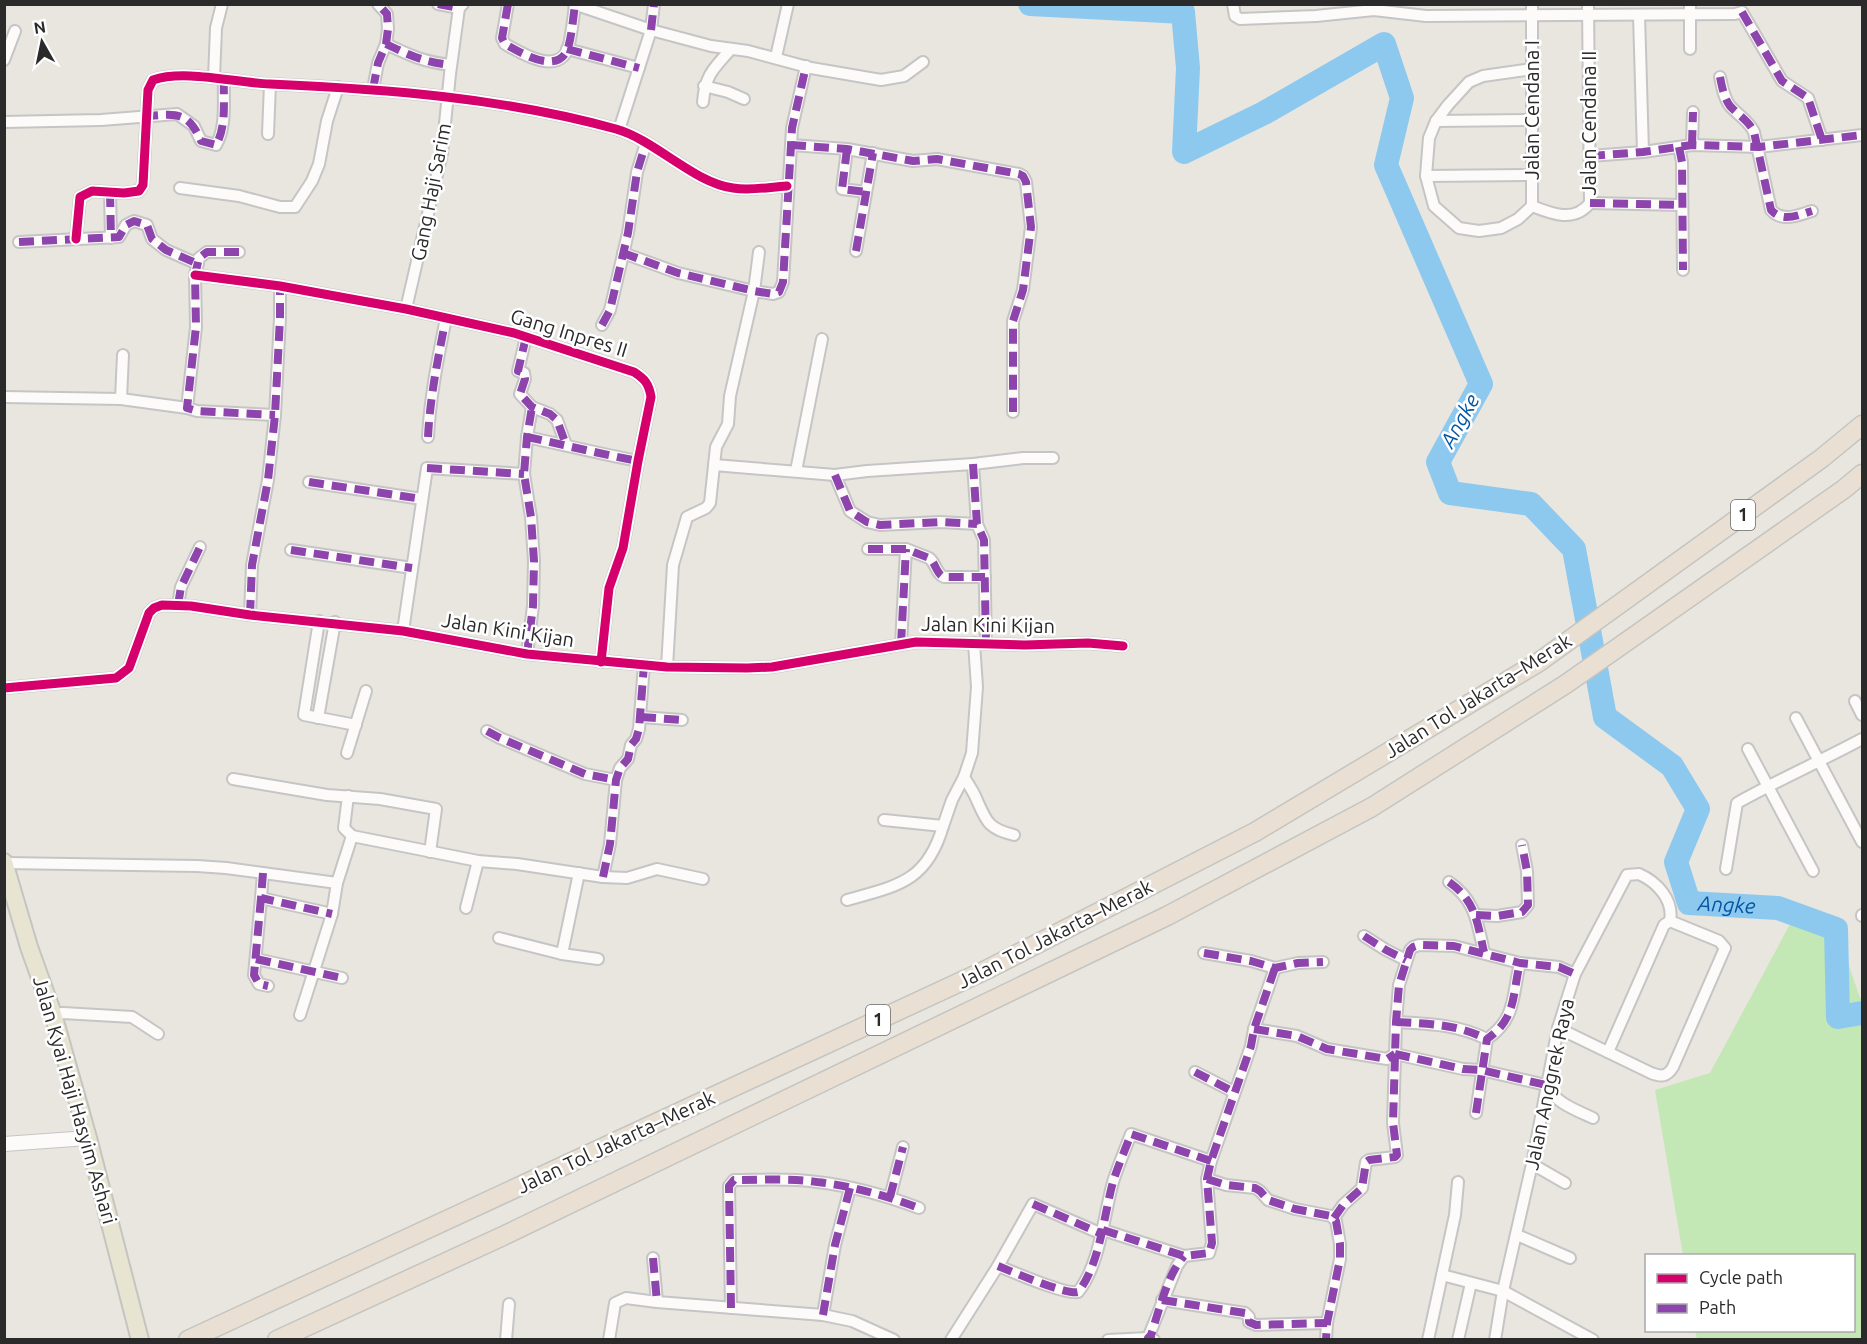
<svg xmlns="http://www.w3.org/2000/svg" width="1867" height="1344" font-family="Ubuntu,sans-serif">
<rect width="100%" height="100%" fill="#e9e6df"/>
<path fill="#c3e7b5" d="M1796,913L1834,922L1860,998H1862V1339H1697L1695,1331L1854,1330V1256L1683,1255L1655,1090L1710,1073Z"/>
<g fill="none" stroke-linecap="round" stroke-linejoin="round">
<path stroke="#8dc9ef" stroke-width="24" id="s1" d="M1030,4L1183,12L1188,68L1184,152L1264,113L1384,44L1402,98L1386,165L1481,384L1438,462L1450,493L1531,504L1574,549L1605,717L1672,766L1698,809L1676,862L1689,903L1778,908L1836,929L1838,1017L1862,1013"/>
<defs>
<g id="minor">
<path d="M438,4L459,8"/>
<path d="M508,4L502,38L505,44C521,53 558,76 568,48C572,35 573,18 575,5"/>
<path d="M574,4L651,30L711,46L748,51L811,68L881,80L904,76L923,62"/>
<path d="M1233,4L1235,16L1240,19L1316,16L1374,10L1426,16L1735,14L1742,12"/>
<path d="M1532,4V206"/>
<path d="M1690,4V49"/>
<path d="M1742,12L1782,81L1808,98L1822,140"/>
<path d="M1639,15L1643,152"/>
<path d="M386,44C411,56 424,62 451,65"/>
<path d="M567,49L639,68"/>
<path d="M776,57L788,4"/>
<path d="M4,60L15,31"/>
<path d="M1532,69L1483,76L1469,82L1448,105L1436,121L1429,138L1426,176L1434,206L1459,228L1479,231L1501,228L1518,219L1532,206"/>
<path d="M1720,77C1722,87 1724,98 1730,106C1738,115 1749,121 1754,132L1771,210C1783,223 1798,215 1812,211"/>
<path d="M214,78L216,28L222,4"/>
<path d="M704,86L728,92L744,99"/>
<path d="M373,89L378,63L386,44L388,29L387,14L378,4"/>
<path d="M703,102C705,75 714,68 731,49"/>
<path d="M1436,121L1532,120"/>
<path d="M4,122L101,120L177,114L194,126L201,141L216,145C227,126 223,100 224,79"/>
<path d="M619,130L651,30L654,4"/>
<path d="M268,134L270,84"/>
<path d="M791,145L847,149L913,161L937,159L1019,174L1023,176L1026,182L1031,227L1023,290L1013,321V412"/>
<path d="M1692,145L1693,112"/>
<path d="M1679,147L1682,162L1683,270"/>
<path d="M847,149L842,189L866,192"/>
<path d="M1590,156L1643,152L1692,145L1759,147L1862,135"/>
<path d="M1426,176L1532,175"/>
<path d="M180,188L239,196L280,207H295L312,181L319,164L327,121L338,87"/>
<path d="M110,192L111,238"/>
<path d="M1590,203L1682,205"/>
<path d="M1532,206C1552,214 1574,223 1590,203L1588,4"/>
<path d="M76,239L80,197L92,191L124,193L139,191L143,185L148,90L153,80C184,69 237,83 270,84C386,89 504,98 616,129C655,140 694,183 733,188C751,191 769,187 787,186"/>
<path d="M19,242L119,237L126,225L134,221L147,225L152,239L166,250L198,264"/>
<path d="M856,251L873,153"/>
<path d="M623,253L678,273L754,291L773,294L779,292L783,282L792,128L806,66"/>
<path d="M195,275L280,286L406,309L514,333L634,372C645,379 649,384 651,397L638,461L623,548L609,588L601,662"/>
<path d="M406,309L442,153L450,74L459,8L463,4"/>
<path d="M602,325L610,310L628,233L637,172L646,143"/>
<path d="M526,337L518,371L524,373L525,379L520,394L532,407L550,414L557,420L566,445"/>
<path d="M4,397L121,399L187,408L197,411L275,415"/>
<path d="M121,399L123,355"/>
<path d="M187,408L196,327L195,275L199,258L207,252H239"/>
<path d="M428,437C430,397 438,358 446,318"/>
<path d="M527,437C564,445 601,454 638,461"/>
<path d="M973,464L977,524L984,540L986,644"/>
<path d="M714,465L835,475L867,471L973,464L1023,458H1053"/>
<path d="M796,471L822,339"/>
<path d="M835,475L850,511L867,522L880,525L940,522L977,524"/>
<path d="M309,482L422,499"/>
<path d="M868,549H906L929,558C936,563 936,574 944,577H985"/>
<path d="M291,550L412,568"/>
<path d="M178,605L181,587L200,547"/>
<path d="M250,615L252,565L268,480L275,415L280,318V286"/>
<path d="M319,621L304,715L356,725"/>
<path d="M403,631L427,468L524,474"/>
<path d="M901,644L906,549"/>
<path d="M527,654L533,606L534,561L531,517L524,474L527,437L532,407"/>
<path d="M667,667L673,565L687,517L706,508L710,503L716,447L728,424L730,396L754,291L759,252"/>
<path d="M4,688L116,678L129,668L149,613L154,608L162,605L191,606L250,615L403,631L527,654L667,667L747,668L772,667L916,642L1025,645L1088,643L1123,646"/>
<path d="M1855,701L1862,715"/>
<path d="M641,717L682,720"/>
<path d="M318,718L335,622"/>
<path d="M1796,718L1862,842"/>
<path d="M487,731L500,738L585,774L616,780"/>
<path d="M1748,749L1813,871"/>
<path d="M347,753L366,691"/>
<path d="M964,777C968,784 973,791 976,798C986,821 988,829 1014,835"/>
<path d="M233,779L327,795L380,799L436,809L430,852"/>
<path d="M348,796L344,828L352,836"/>
<path d="M884,820L943,826L952,800L964,777L972,753L977,687L974,643"/>
<path d="M5,863L197,866L226,868L337,883L352,836L478,861L517,864L603,877L627,878L657,869L703,879"/>
<path d="M1726,869L1737,803C1778,780 1821,761 1862,739"/>
<path d="M263,873L261,898L332,914"/>
<path d="M603,877L610,844L616,780L620,768L628,759L631,745L636,739L639,729L644,665"/>
<path d="M1449,882C1476,901 1477,922 1484,952"/>
<path d="M261,898L254,975L259,984L268,986"/>
<path d="M847,900C897,886 927,882 943,826"/>
<path d="M466,908L478,861"/>
<path d="M1476,915L1497,916L1522,912L1528,905L1527,871L1522,845"/>
<path d="M1862,916V915"/>
<path d="M1364,936L1386,950L1406,960"/>
<path d="M499,938L562,954L579,873"/>
<path d="M1204,953L1251,961L1275,968L1298,963L1323,962"/>
<path d="M562,954L598,959"/>
<path d="M256,959L342,978"/>
<path d="M53,1014L63,1013L132,1017L158,1034"/>
<path d="M300,1015L332,914L337,883"/>
<path d="M1396,1022C1430,1024 1456,1024 1487,1039"/>
<path d="M1558,1028L1651,1073C1661,1077 1667,1077 1673,1067L1725,948L1719,941L1670,921"/>
<path d="M1254,1029L1297,1036L1327,1049L1387,1059L1395,1054"/>
<path d="M1608,1052L1664,925L1670,921"/>
<path d="M1395,1054L1463,1069L1481,1070L1546,1085C1555,1103 1576,1110 1593,1118"/>
<path d="M1195,1072L1234,1092"/>
<path d="M1476,1113L1487,1039C1517,1018 1512,995 1520,963"/>
<path d="M1532,1164L1565,1183"/>
<path d="M1207,1179L1226,1185L1255,1188L1260,1191L1268,1200L1295,1209L1331,1216L1336,1221L1340,1244V1259L1327,1323L1326,1340"/>
<path d="M890,1197L903,1147"/>
<path d="M1334,1218L1343,1205L1362,1188L1366,1162L1369,1160L1395,1157L1397,1155L1393,1123L1396,1022L1399,985L1410,950L1413,947L1419,945L1454,946L1520,963L1559,967L1575,974"/>
<path d="M1103,1230L1184,1256L1209,1253L1212,1243L1207,1179L1211,1161L1251,1046L1254,1029L1275,968"/>
<path d="M1517,1235L1570,1258"/>
<path d="M653,1258L657,1302"/>
<path d="M998,1266C1013,1272 1066,1295 1078,1292C1100,1265 1104,1214 1113,1182C1118,1166 1125,1150 1131,1134L1211,1161"/>
<path d="M1442,1275L1503,1291L1593,1340"/>
<path d="M1162,1300L1245,1313L1249,1317V1322L1256,1325L1327,1323"/>
<path d="M731,1308L729,1186L734,1180C761,1180 790,1178 817,1182C852,1186 887,1196 919,1208"/>
<path d="M823,1315L835,1245L850,1188"/>
<path d="M1148,1338L1177,1266L1184,1256"/>
<path d="M506,1340L509,1304"/>
<path d="M609,1340L615,1303L626,1298L657,1302L823,1315L852,1321L894,1340"/>
<path d="M951,1340L998,1266L1033,1204L1102,1234"/>
<path d="M1108,1340L1148,1338L1154,1340"/>
<path d="M1428,1340L1455,1215L1458,1182"/>
<path d="M1458,1340L1471,1283"/>
<path d="M1495,1340L1503,1291L1532,1164L1558,1028L1575,974L1627,875L1639,874C1657,882 1674,900 1670,921"/>
</g>
<path id="tertiary" d="M4,1144L88,1138"/>
<path id="primary" d="M4,862L29,947L53,1014L88,1138L140,1340"/>
<g id="motorway">
<path d="M188,1340L986,970L1255,832L1539,662L1822,458L1862,425"/>
<path d="M277,1340L503,1236L1167,916L1372,807L1566,684L1844,489L1862,474"/>
</g>
</defs>
<use href="#minor" stroke="#c6c5c5" stroke-width="14"/>
<use href="#tertiary" stroke="#c6c5c5" stroke-width="16"/>
<use href="#primary" stroke="#c4c4c1" stroke-width="20"/>
<use href="#motorway" stroke="#c4c4c1" stroke-width="21"/>
<use href="#minor" stroke="#fcfbfa" stroke-width="10"/>
<use href="#tertiary" stroke="#fcfbfa" stroke-width="14"/>
<use href="#primary" stroke="#e7e5d2" stroke-width="16"/>
<use href="#motorway" stroke="#e9e0d3" stroke-width="18"/>
<g stroke="#8e44ad" stroke-width="8" stroke-dasharray="15 8" stroke-linecap="butt">
<path d="M438,4L459,8"/>
<path d="M508,4L502,38L505,44C521,53 558,76 568,48C572,35 573,18 575,5"/>
<path d="M1742,12L1782,81L1808,98L1822,140"/>
<path d="M651,30L654,4"/>
<path d="M386,44C411,56 424,62 451,65"/>
<path d="M567,49L639,68"/>
<path d="M1720,77C1722,87 1724,98 1730,106C1738,115 1749,121 1754,132L1771,210C1783,223 1798,215 1812,211"/>
<path d="M373,89L378,63L386,44L388,29L387,14L378,4"/>
<path d="M147,120V116C177,114 188,111 201,141L216,145C227,126 223,100 224,79"/>
<path d="M791,145L847,149L913,161L937,159L1019,174L1023,176L1026,182L1031,227L1023,290L1013,321V412"/>
<path d="M1692,145L1693,112"/>
<path d="M1679,147L1682,162L1683,270"/>
<path d="M847,149L842,189L866,192"/>
<path d="M1590,156L1643,152L1692,145L1759,147L1862,135"/>
<path d="M110,192L111,238"/>
<path d="M1590,203L1682,205"/>
<path d="M19,242L119,237L126,225L134,221L147,225L152,239L166,250L198,264"/>
<path d="M856,251L873,153"/>
<path d="M239,252H207L199,258L195,275L196,327L187,408L197,411L275,415"/>
<path d="M623,253L678,273L754,291L773,294L779,292L783,282L792,128L806,66"/>
<path d="M602,325L610,310L628,233L637,172L646,143L651,146"/>
<path d="M526,337L518,371L524,373L525,379L520,394L532,407L550,414L557,420L566,445"/>
<path d="M428,437C430,397 438,358 446,318"/>
<path d="M527,437C564,445 601,454 638,461"/>
<path d="M973,464L977,524L984,540L986,644"/>
<path d="M427,468L524,474"/>
<path d="M835,475L850,511L867,522L880,525L940,522L977,524"/>
<path d="M309,482L422,499"/>
<path d="M868,549H906L929,558C936,563 936,574 944,577H985"/>
<path d="M291,550L412,568"/>
<path d="M178,605L181,587L200,547"/>
<path d="M250,615L252,565L268,480L275,415L280,318V286"/>
<path d="M901,644L906,549"/>
<path d="M527,654L533,606L534,561L531,517L524,474L527,437L532,407"/>
<path d="M641,717L682,720"/>
<path d="M487,731L500,738L585,774L616,780"/>
<path d="M263,873L261,898L332,914"/>
<path d="M603,877L610,844L616,780L620,768L628,759L631,745L636,739L639,729L644,665"/>
<path d="M1449,882C1476,901 1477,922 1484,952"/>
<path d="M261,898L254,975L259,984L268,986"/>
<path d="M1476,915L1497,916L1522,912L1528,905L1527,871L1522,845"/>
<path d="M1364,936L1386,950L1406,960"/>
<path d="M1204,953L1251,961L1275,968L1298,963L1323,962"/>
<path d="M256,959L342,978"/>
<path d="M1396,1022C1430,1024 1456,1024 1487,1039"/>
<path d="M1254,1029L1297,1036L1327,1049L1387,1059L1395,1054"/>
<path d="M1395,1054L1463,1069L1481,1070L1546,1085"/>
<path d="M1195,1072L1234,1092"/>
<path d="M1476,1113L1487,1039C1517,1018 1512,995 1520,963"/>
<path d="M1207,1179L1226,1185L1255,1188L1260,1191L1268,1200L1295,1209L1331,1216L1336,1221L1340,1244V1259L1327,1323L1326,1340"/>
<path d="M890,1197L903,1147"/>
<path d="M1033,1204L1102,1234"/>
<path d="M1334,1218L1343,1205L1362,1188L1366,1162L1369,1160L1395,1157L1397,1155L1393,1123L1396,1022L1399,985L1410,950L1413,947L1419,945L1454,946L1520,963L1559,967L1575,974"/>
<path d="M1103,1230L1184,1256L1209,1253L1212,1243L1207,1179L1211,1161L1251,1046L1254,1029L1275,968"/>
<path d="M653,1258L657,1302"/>
<path d="M998,1266C1013,1272 1066,1295 1078,1292C1100,1265 1104,1214 1113,1182C1118,1166 1125,1150 1131,1134L1211,1161"/>
<path d="M1162,1300L1245,1313L1249,1317V1322L1256,1325L1327,1323"/>
<path d="M731,1308L729,1186L734,1180C761,1180 790,1178 817,1182C852,1186 887,1196 919,1208"/>
<path d="M823,1315L835,1245L850,1188"/>
<path d="M1154,1340L1148,1338L1151,1335C1159,1311 1167,1275 1184,1256"/>
</g>
<defs>
<g id="cycleway">
<path d="M76,239L80,197L92,191L124,193L139,191L143,185L148,90L153,80C184,69 237,83 270,84C386,89 504,98 616,129C655,140 694,183 733,188C751,191 769,187 787,186"/>
<path d="M195,275L280,286L406,309L514,333L634,372C645,379 649,384 651,397L638,461L623,548L609,588L601,662"/>
<path d="M4,688L116,678L129,668L149,613L154,608L162,605L191,606L250,615L403,631L527,654L667,667L747,668L772,667L916,642L1025,645L1088,643L1123,646"/>
</g>
</defs>
<use href="#cycleway" stroke="#fff" stroke-width="13"/>
<use href="#cycleway" stroke="#d6006c" stroke-width="9"/>
</g>
<g text-anchor="middle" stroke-width="5" stroke-linejoin="round" paint-order="stroke">
<g fill="#fff" stroke="#6a6a6a" stroke-width="1.5">
<rect x="1731" y="500" width="24" height="30" rx="4.5"/>
<rect x="866" y="1005" width="24" height="30" rx="4.5"/>
</g>
<g font-size="18" font-weight="bold" fill="#2a2a2a">
<text x="1743" y="521">1</text>
<text x="878" y="1026">1</text>
</g>
<g font-size="20" fill="#2a2a2a" stroke="#fff">
<text transform="translate(1532 110) rotate(-90)" y="7">Jalan Cendana I</text>
<text transform="translate(1589 123) rotate(-90)" y="7">Jalan Cendana II</text>
<text transform="translate(431 192) rotate(-79)" y="7">Gang Haji Sarim</text>
<text transform="translate(569 333) rotate(17)" y="7">Gang Inpres II</text>
<text transform="translate(988 625) rotate(1)" y="7">Jalan Kini Kijan</text>
<text transform="translate(508 630) rotate(9)" y="7">Jalan Kini Kijan</text>
<text transform="translate(1478 696) rotate(-32)" y="7">Jalan Tol Jakarta–Merak</text>
<text transform="translate(1055 934) rotate(-27)" y="7">Jalan Tol Jakarta–Merak</text>
<text transform="translate(1549 1084) rotate(-78)" y="7">Jalan Anggrek Raya</text>
<text transform="translate(75 1100) rotate(74)" y="7">Jalan Kyai Haji Hasyim Ashari</text>
<text transform="translate(616 1142) rotate(-25)" y="7">Jalan Tol Jakarta–Merak</text>
</g>
<g font-size="21" font-style="italic" fill="#0456a3" stroke="#fff">
<text transform="translate(1460 421) rotate(-61)" y="7">Angke</text>
<text dy="7" stroke="none"><textPath href="#s1" startOffset="1594">Angke</textPath></text>
</g>
</g>
<rect width="1867" height="1344" fill="none" stroke="#2a2a2a" stroke-width="12"/>
<rect x="1645" y="1254" width="210" height="78" fill="#ffffff" stroke="#aaaaaa" stroke-width="1.5"/>
<rect x="1657" y="1274" width="30" height="9" fill="#d6006c" stroke="#aaaaaa" stroke-width="1.5"/>
<text x="1699" y="1284" font-size="18" fill="#2a2a2a">Cycle path</text>
<rect x="1657" y="1304" width="30" height="9" fill="#8e44ad" stroke="#aaaaaa" stroke-width="1.5"/>
<text x="1699" y="1314" font-size="18" fill="#2a2a2a">Path</text>
<g transform="translate(42 42) rotate(351)" stroke="#ffffff" stroke-width="4.5" paint-order="stroke">
<path d="M0-4.5L10 22L0 15L-10 22Z" fill="#2a2a2a"/>
<text y="-9" font-size="16" font-weight="bold" text-anchor="middle" fill="#2a2a2a">N</text>
</g>
</svg>
